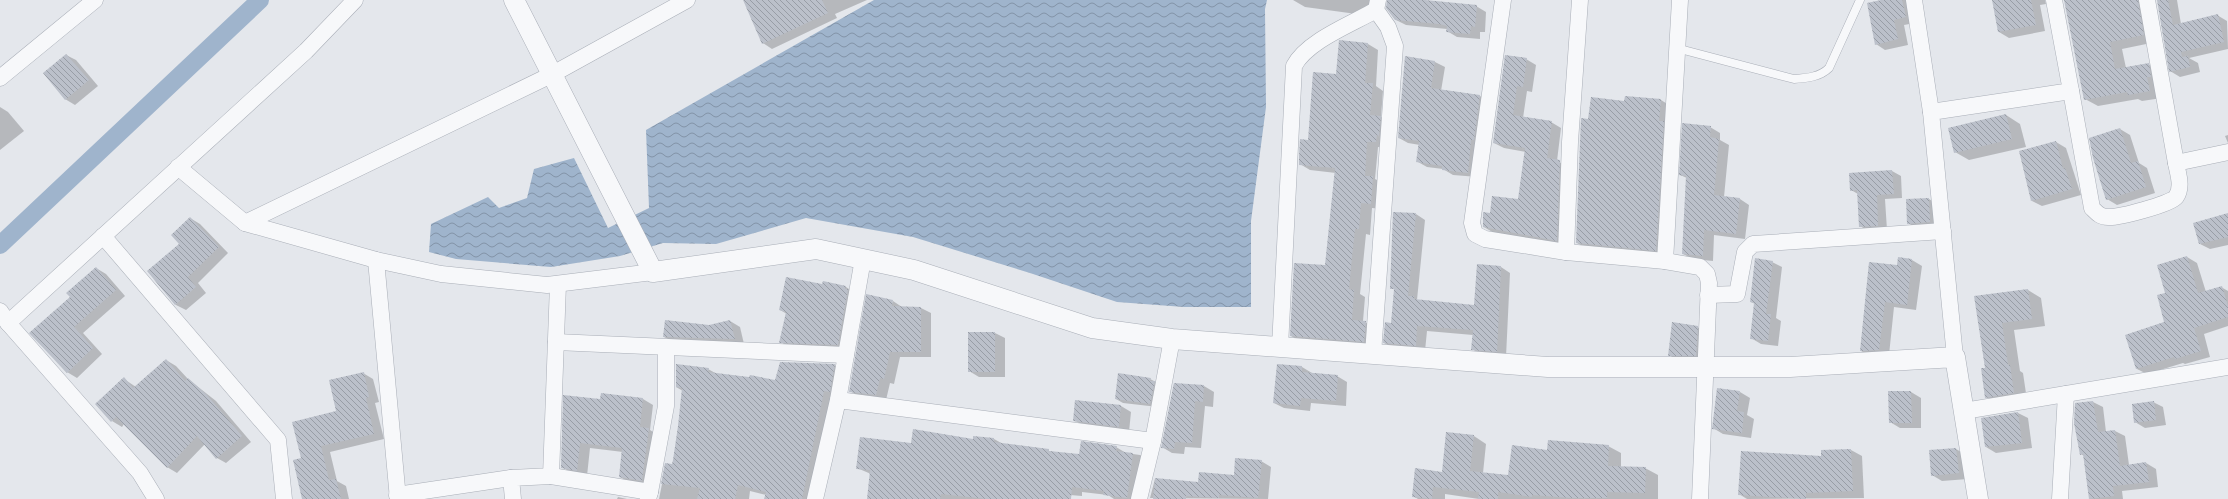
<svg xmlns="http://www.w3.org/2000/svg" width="2228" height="499" font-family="'Varela Round',sans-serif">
<defs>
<pattern id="water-waves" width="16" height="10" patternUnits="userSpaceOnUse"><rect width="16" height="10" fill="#9fb4cc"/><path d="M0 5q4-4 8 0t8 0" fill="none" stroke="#8293a7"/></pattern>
<pattern id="building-back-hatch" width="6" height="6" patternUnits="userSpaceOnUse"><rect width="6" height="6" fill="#bbc0ca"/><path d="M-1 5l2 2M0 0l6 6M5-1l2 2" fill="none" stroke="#989da6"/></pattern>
</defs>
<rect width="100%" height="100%" fill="#e4e7ec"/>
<path fill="url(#water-waves)" d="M874,0H1267L1265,9L1266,107L1251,221V307H1184L1117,302L1030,273L913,237L806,218L716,244L663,243L620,256L551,267L456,259L429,252L431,224L488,197L499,208L527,198L534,169L574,158L608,228L649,208L646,130Z"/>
<g fill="#0003">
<path d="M744,0H867L835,14L837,18L772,49L763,43Z"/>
<path d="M1293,0H1373L1371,16L1305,7Z"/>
<path d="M1387,0H1417L1476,6L1486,12L1485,32H1480V39L1457,37L1447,31V29L1406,25L1396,20Z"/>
<path d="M1886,0H1906L1910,2L1915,23L1904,25L1908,45L1885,50L1876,44Z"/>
<path d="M1993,0H2045L2046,4L2040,5L2045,31L2009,38L1999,32Z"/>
<path d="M2081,0H2154L2156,42L2122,49L2126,68L2148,64L2161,72L2162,98L2142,101L2138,99L2098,106L2085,99Z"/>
<path d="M2158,0H2177L2181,24L2217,15L2227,21L2228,49L2189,58L2198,63L2200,72L2180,77L2170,71Z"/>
<path d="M1368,44L1378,50L1376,86L1383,91L1381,117L1391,123L1387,148L1378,147L1375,179L1383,183L1382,209L1372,208L1370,235L1366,234L1360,294L1365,297L1363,321L1376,328L1375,347L1302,342L1291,336L1326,266L1336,173L1310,170L1300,164L1337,75Z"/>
<path d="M66,55L76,60L98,86L75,105L65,99Z"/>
<path d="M1406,57L1435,62L1445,67L1441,91L1480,96L1489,102L1478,177L1453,175L1443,169L1427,167L1418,162L1420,145L1408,143L1399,138Z"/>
<path d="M1526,59L1536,65L1532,92L1527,91L1523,118L1551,122L1561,128L1557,161L1569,167L1567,246L1494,233L1484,227L1491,214L1519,200L1526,152L1504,148L1494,143Z"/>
<path d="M1626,97L1661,100L1672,107L1667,256L1588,249L1577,243L1589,120L1625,102Z"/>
<path d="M0,107L8,112L24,131L0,150Z"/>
<path d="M2006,115L2020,124L2026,147L1969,160L1955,152Z"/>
<path d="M1710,127L1720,133V140L1729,145L1724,197L1740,199L1749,205L1745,239L1714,235L1713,261L1693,259L1683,254L1687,178L1680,175Z"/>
<path d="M2120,129L2130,135L2139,163L2147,168L2155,193L2117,205L2107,199Z"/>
<path d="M2228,135V143L2225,136Z"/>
<path d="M2056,142L2066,148L2081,195L2042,206L2032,201L2020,151Z"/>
<path d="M1892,171L1901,176L1902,198L1885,199L1887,230L1868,231L1860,226L1858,194L1851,190L1850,174Z"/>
<path d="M1929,199L1939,205L1940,228L1918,229L1908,223L1907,200Z"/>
<path d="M1416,214L1425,220L1417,300L1475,306L1501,267L1510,273L1506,357L1482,355L1472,349L1473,335L1427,331L1425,351L1394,348L1384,343L1392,324L1395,290L1391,288Z"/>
<path d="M2228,214V245L2210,249L2200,244Z"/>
<path d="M190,218L200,224L228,253L198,283L206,293L186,310L176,305L148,271L181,244Z"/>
<path d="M2187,257L2197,263L2206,292L2221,287L2228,291V326L2204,334L2210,357L2185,364L2183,363L2147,374L2137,369L2126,336L2165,322L2167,293L2158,265Z"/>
<path d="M1912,260L1922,266L1916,310L1894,307L1889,355L1871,356L1861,351L1898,266Z"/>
<path d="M1772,262L1782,267L1776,318L1781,321L1778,346L1761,344L1751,338L1755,304L1751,302Z"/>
<path d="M96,268L106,274L125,296L83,333L102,354L77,378L67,372L71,297Z"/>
<path d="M823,286L846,287L855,293L848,350L790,348L781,342L787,314L780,310Z"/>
<path d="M2028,290L2041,298L2045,326L2014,330L2020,371L2023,373L2027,400L1999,405L1986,397V369L1975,297Z"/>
<path d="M893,301L902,307L921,308L931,313V357H900L894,384L890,383L886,400L860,397L850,391Z"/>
<path d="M730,321L740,327L744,344L674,342L664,337Z"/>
<path d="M1697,327L1707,332L1706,361H1679L1669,355Z"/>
<path d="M969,333H995L1005,338V377H979L969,371Z"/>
<path d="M166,360L176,366L188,379L216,401L251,442L226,463L217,458L205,444L177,473L167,467L124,424L122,427L112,421L124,379L136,387Z"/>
<path d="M834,365L847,372L816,499H765L766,495L750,491L749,499H659L666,464L672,465L674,460L683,391L676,387L708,369L717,374L776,381Z"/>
<path d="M1302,367L1312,373L1337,376L1347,382L1346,406L1311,403L1310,411L1284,408L1274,403Z"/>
<path d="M363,373L373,379L379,402L375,403L384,439L330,452L337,481L346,486L349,499H302V459Z"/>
<path d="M1150,379L1158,383V407L1123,403L1116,399Z"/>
<path d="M1174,384L1204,386L1214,392L1213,407L1205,406L1201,448L1185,447L1184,454L1172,453L1162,447Z"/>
<path d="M1740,392L1750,398L1747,415L1754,419L1751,438L1723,434L1713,428Z"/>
<path d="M1889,392H1911L1921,398V428H1900L1890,422Z"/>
<path d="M643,399L653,405L650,430L658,435L652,486L630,483L620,477L623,452L590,448L587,476L572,473L562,467L601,400Z"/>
<path d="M1076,401L1121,406L1131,412L1129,432L1084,426L1074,420Z"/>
<path d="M2093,402L2103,407L2106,432L2115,431L2125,436L2129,465L2146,463L2156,469L2158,487L2122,491L2123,499H2090L2084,456L2081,454Z"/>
<path d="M2153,402L2163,407L2166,425L2145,428L2135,422Z"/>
<path d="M2018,413L2028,418L2032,448L1996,453L1986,447Z"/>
<path d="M1474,436L1486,444L1483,473L1509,476L1548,451L1608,446L1621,453V467L1645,468L1658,475V499H1479L1445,494V499H1418L1413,496L1443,473Z"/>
<path d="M974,437L994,439L1003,444L1080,456L1116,447L1126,453L1140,455L1150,460L1140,499H1114L1108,495L1082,492V496L1070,495L1069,499H868L871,474L857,468L912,444L974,440Z"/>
<path d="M1956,449L1966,455L1968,479L1942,481L1932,475L1930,451Z"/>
<path d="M1851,450L1862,456L1864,498L1747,499L1739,494L1822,457Z"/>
<path d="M1261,461L1271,467L1268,499L1150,498L1155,479L1199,483L1235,476Z"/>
<path d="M618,497L627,499H617Z"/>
</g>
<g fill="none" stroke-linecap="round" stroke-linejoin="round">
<path stroke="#9fb4cc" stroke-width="18" d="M0,245L260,0"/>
</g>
<g fill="url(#building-back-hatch)">
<path d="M743,0H822L828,13L762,44Z"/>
<path d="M1387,0H1425L1477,5L1475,27L1471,26L1470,34L1446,32L1447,26L1439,24L1395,20L1386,8Z"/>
<path d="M1881,0H1902L1906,17L1894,20L1898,39L1875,45L1867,3Z"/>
<path d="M1992,0H2031L2036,25L1998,32Z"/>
<path d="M2064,0H2138L2144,35L2110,42L2115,69L2149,63L2151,77H2147L2150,91L2128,95L2127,92L2084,100Z"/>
<path d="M2157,0H2168L2173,25L2218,14L2224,42L2181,52L2182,57L2188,56L2190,67L2169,72Z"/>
<path d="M1339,40L1368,43L1365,83H1373L1370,115L1381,116L1379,136L1377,135L1376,142H1367L1365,176H1373L1371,204L1361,203L1359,229H1355L1352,257L1349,289L1354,290L1352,320L1366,321L1364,342L1290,336L1294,263L1325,265L1335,168L1299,165V156L1300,139L1308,140L1313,72L1336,74Z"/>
<path d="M66,54L89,80L65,100L43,73Z"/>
<path d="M1505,55L1527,58L1523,87L1517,86L1513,115L1552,121L1547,158L1560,160L1557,241L1483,227V212L1490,213L1492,196L1518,199L1525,148L1493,143Z"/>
<path d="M1405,56L1435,61L1431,88L1480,95L1474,140H1471L1468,173L1442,170V166L1416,162L1419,141L1398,138Z"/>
<path d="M1625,96L1661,99L1659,121H1664L1656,251L1576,243L1581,118L1588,119L1591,97L1624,101Z"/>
<path d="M2006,114L2012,139L1954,153L1948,128Z"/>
<path d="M1682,123L1711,126L1710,137L1719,139L1714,195L1740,198L1736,234L1704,230L1703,256L1682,254L1686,176L1679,175Z"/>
<path d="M2120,128L2131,163L2138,161L2146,187L2106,200L2093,158L2089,138Z"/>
<path d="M2056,141L2063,169L2065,168L2072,189L2031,201L2019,151Z"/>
<path d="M1892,170L1894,194L1877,195L1878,226L1859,227L1857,190L1850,191L1849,173Z"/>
<path d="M1929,198L1930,222L1907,224L1906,199Z"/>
<path d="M1393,212L1416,213L1408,296H1414V299L1474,305L1477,264L1501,266L1497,352L1471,350L1473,330L1417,326L1416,346L1383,343L1385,322L1391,323L1394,289H1390Z"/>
<path d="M2228,213V237L2199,244L2193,223Z"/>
<path d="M190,217L219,247L188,277L196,287L175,305L147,271L179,244L171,235Z"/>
<path d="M2187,256L2198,293L2222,286L2228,306V317L2194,328L2201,351L2175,359L2174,357L2136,369L2125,335L2164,322L2157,295L2165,293L2157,265Z"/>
<path d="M1898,257L1912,259L1907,305L1885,302L1879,350L1860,351L1869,262L1897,265Z"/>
<path d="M1755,258L1773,261L1766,314H1771L1768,341L1750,339L1754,303L1750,302Z"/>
<path d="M96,267L116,290L74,327L93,348L67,373L29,333L70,297L66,293Z"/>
<path d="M786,277L822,284L823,281L846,286L845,289H848L838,345L779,343L786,312L779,310Z"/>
<path d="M2028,289L2032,319L2002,323L2008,365H2010L2014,393L1985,398L1981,368H1985L1974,296Z"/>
<path d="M866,294L893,300L892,306L921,307V352H890L884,379L880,378L876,395L849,392Z"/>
<path d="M665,320L709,325L730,320L735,339L663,337Z"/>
<path d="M1672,322L1698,326L1696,356H1668Z"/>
<rect x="968" y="332" width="27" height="40"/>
<path d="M166,359L185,381L188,378L206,394L242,436L216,459L197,436L167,468L116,417L111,422L95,404L124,377L133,388Z"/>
<path d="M780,362L835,364L830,392L824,391L802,499H764L766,492L738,485L735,499H697L700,488L661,484L665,463L672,464L673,460L678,426L682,388L676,387V364L709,368L708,372L749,377L750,375L775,380Z"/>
<path d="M1277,364L1302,366V372L1338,375L1336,401L1301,398L1300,406L1273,403Z"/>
<path d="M364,372L369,397L366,398L374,434L321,446L329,480L336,479L341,499H302L293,460L301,458L292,422L336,411L329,380Z"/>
<path d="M1118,373L1151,378L1150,381H1155L1150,404L1115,399Z"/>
<path d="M1174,383L1204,385L1203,402L1195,401L1192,443L1175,442L1174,449L1161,448Z"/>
<path d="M1717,388L1740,391L1737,411L1744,412L1742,433L1712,429Z"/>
<path d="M1888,391H1911L1912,423H1889Z"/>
<path d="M601,393L643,398L640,427L649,428L642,481L619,477L622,448L580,443L577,471L561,468L563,395L600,399Z"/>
<path d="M1075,400L1121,405L1119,427L1073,421Z"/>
<path d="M2093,401L2098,432L2115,430L2120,466L2146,462L2149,482L2113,486L2114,496L2089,499L2083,454L2080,455L2074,423L2075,403Z"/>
<path d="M2154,401L2156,420L2134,423L2132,404Z"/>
<path d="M2018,412L2022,443L1985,447L1981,418Z"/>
<path d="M913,429L973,439V436L994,438V442L1049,449V451L1079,454L1081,441L1117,446L1116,451L1133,453L1127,498L1103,495L1104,491L1072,487L1071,499H987L941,494L940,499H867L870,470L856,469L860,437L911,443Z"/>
<path d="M1446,432L1474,435L1470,471L1508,475L1512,445L1547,450L1548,440L1609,445L1608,466L1646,467L1645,493L1607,492V498H1572L1532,495V497L1498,492V499H1478L1479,492L1433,487L1432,499L1412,497L1415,468L1442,472Z"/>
<path d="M1956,448L1959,473L1931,476L1929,450Z"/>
<path d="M1851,449L1853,491L1806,493V499L1738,495L1741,451L1821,456V450Z"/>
<path d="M1235,458L1262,460L1258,498L1219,495V498L1186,496V499H1153L1155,478L1198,482L1199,472L1234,475Z"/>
</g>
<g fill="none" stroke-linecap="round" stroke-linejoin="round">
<defs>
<path id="service" d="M1676,48L1794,79C1807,78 1820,77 1829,68L1860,0"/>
<g id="minor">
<path d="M1503,0L1472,223L1475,234L1485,239L1566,252L1665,261L1700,267L1707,274L1709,283L1700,499"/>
<path d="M1914,0L1931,112"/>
<path d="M2147,0L2176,163"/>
<path d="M0,78L95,0"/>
<path d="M2071,91L2092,208C2097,213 2100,217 2108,217C2118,218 2171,204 2176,197C2183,187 2178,174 2176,163L2228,152"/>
<path d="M178,167L245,223L376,260L441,274L547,285L653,272"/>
<path d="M245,223L551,75L687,0"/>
<path d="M103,236L278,440L284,499"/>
<path d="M1566,252L1570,142L1580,0"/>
<path d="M376,260L398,499"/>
<path d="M1665,261L1680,0"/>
<path d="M1708,295L1737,294L1745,252L1753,244L1943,231"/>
<path d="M0,311L8,323L306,51L355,0"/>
<path d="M8,323L140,473L156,499"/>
<path d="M556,342L846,355"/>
<path d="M1280,347L1294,66C1307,41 1352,24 1376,10"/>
<path d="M1373,354L1395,46L1388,27L1376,10L1378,0"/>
<path d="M1955,357L1931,112L2071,91L2054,0"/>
<path d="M838,400L1153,441L1172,339"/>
<path d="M1964,411L2228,367"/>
<path d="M551,476L650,492L648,499"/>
<path d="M650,492L666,406V348"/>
<path d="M397,495L511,478"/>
<path d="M513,499L511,478L551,476L558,284"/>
<path d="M815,499L838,400L863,259"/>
<path d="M1139,499L1153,441"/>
<path d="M2060,499L2066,394"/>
</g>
<path id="tertiary" d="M514,0L653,272L816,249L914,270L1092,328L1172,339L1548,367H1790L1955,357L1978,499"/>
</defs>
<use href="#service" stroke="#a9aeb7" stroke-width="9"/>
<use href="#minor" stroke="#a9aeb7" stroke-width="17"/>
<use href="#tertiary" stroke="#a9aeb7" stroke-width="21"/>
<use href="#service" stroke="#f7f8fa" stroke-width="8"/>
<use href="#minor" stroke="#f7f8fa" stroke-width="16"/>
<use href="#tertiary" stroke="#f7f8fa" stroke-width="20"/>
</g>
</svg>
